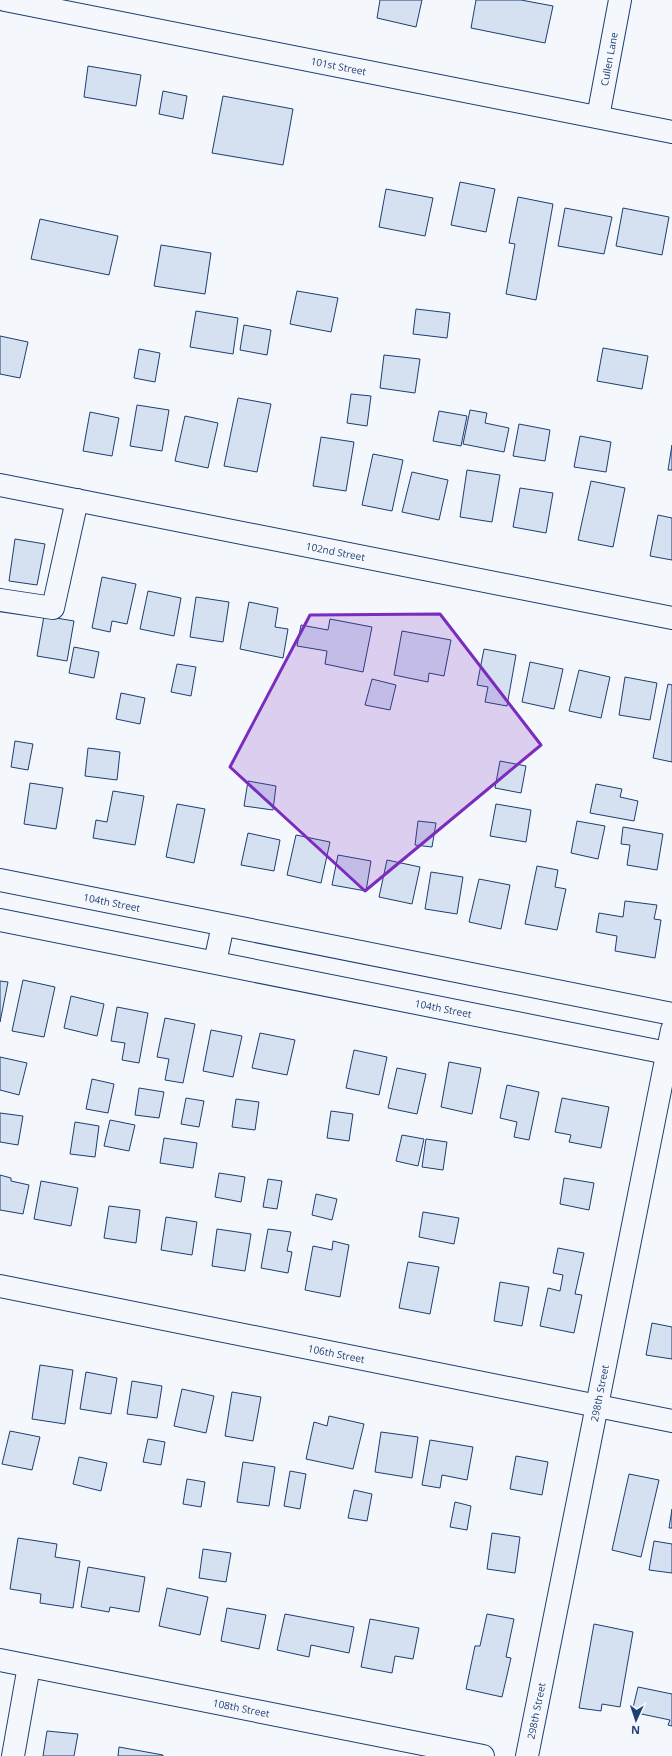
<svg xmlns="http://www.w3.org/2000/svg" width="672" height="1756" font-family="'Open Sans',sans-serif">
<rect width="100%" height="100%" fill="#f4f7fb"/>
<g fill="#d5e0f0" stroke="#1d3f73">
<path d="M380,0H422L416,27L377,18Z"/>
<path d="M476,0H521L553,6L545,43L471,28Z"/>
<path d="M88,66L141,75L136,106L84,97Z"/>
<path d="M163,91L187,96L183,119L159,114Z"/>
<path d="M223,96L293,109L283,165L212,153Z"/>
<path d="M460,182L495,189L486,232L451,225Z"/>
<path d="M386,189L433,198L425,236L379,227Z"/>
<path d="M518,197L553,204L536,300L506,294L515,244L509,243Z"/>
<path d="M565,208L612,217L604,254L558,246Z"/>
<path d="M623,208L669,217L662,255L616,246Z"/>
<path d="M40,219L118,236L109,275L31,259Z"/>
<path d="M161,245L211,253L205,294L154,286Z"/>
<path d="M297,291L338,298L331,332L290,324Z"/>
<path d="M416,309L450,313L447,338L413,334Z"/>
<path d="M196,311L238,318L233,354L190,347Z"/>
<path d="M244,325L271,330L267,355L240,350Z"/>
<path d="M0,336L28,342L20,378L0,374Z"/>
<path d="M603,348L648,356L642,389L597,381Z"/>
<path d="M139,349L160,353L155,382L134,378Z"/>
<path d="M384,355L420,359L415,393L380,388Z"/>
<path d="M351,394L371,396L367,426L347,423Z"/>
<path d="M238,398L271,404L257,472L224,466Z"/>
<path d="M137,405L169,410L162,451L130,446Z"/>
<path d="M470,410L487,413L485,423L509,428L504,452L463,444Z"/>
<path d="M439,411L467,416L461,446L433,441Z"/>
<path d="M90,412L119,418L112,456L83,451Z"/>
<path d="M185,416L218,423L208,468L175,461Z"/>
<path d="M519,424L550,430L545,461L513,456Z"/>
<path d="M580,436L611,442L606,472L574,467Z"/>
<path d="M321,437L354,442L346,491L313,486Z"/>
<path d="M672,445V470H668Z"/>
<path d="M373,454L403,460L392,511L362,505Z"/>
<path d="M467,470L500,475L492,522L460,517Z"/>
<path d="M412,472L448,480L439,520L402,512Z"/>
<path d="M591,481L625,488L613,547L578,540Z"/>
<path d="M520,488L553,493L546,533L513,527Z"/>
<path d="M658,515L672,518V560L650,556Z"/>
<path d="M15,539L45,544L37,585L9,581Z"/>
<path d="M102,577L136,584L127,624L112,621L110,632L92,628Z"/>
<path d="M148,591L181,598L174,636L140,629Z"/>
<path d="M196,597L229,602L223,642L190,637Z"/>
<path d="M249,602L278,608L275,627L288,629L283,658L240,649Z"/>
<path d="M44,616L74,621L67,661L37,656Z"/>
<path d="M330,619L372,627L363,672L325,664L327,651L297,646L301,625L328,630Z"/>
<path d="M402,631L451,640L444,676L429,673L428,682L394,675Z"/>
<path d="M74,647L99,652L94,678L69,673Z"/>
<path d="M484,649L516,655L507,706L485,702L488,687L477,685Z"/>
<path d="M530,662L563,669L554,709L522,702Z"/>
<path d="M177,664L196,667L191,696L171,692Z"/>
<path d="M579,670L610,677L601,718L569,711Z"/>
<path d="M625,677L657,683L650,720L619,715Z"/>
<path d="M372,679L396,685L390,710L365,705Z"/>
<path d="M668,684L672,685V762L653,758Z"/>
<path d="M121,693L145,698L140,724L116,719Z"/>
<path d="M15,741L33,744L28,770L11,767Z"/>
<path d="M88,748L120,752L117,780L85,776Z"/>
<path d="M500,761L526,766L521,793L495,788Z"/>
<path d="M248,781L276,786L273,810L244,806Z"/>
<path d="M30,783L63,788L56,829L24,824Z"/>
<path d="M596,784L622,789L620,797L638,801L634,821L590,813Z"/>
<path d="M113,791L144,796L135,845L93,838L96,820L107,822Z"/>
<path d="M177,804L205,809L194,863L166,857Z"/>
<path d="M496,804L531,810L526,842L490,836Z"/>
<path d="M418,821L436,823L432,847L415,845Z"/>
<path d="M577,821L605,826L598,859L571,853Z"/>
<path d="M623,827L663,834L657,870L627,865L630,845L621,844Z"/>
<path d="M248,833L280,840L274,871L241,865Z"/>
<path d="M296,835L330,842L321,883L287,875Z"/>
<path d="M338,855L371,861L366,891L332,885Z"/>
<path d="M387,860L420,867L412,904L379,897Z"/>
<path d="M537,866L558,870L555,887L566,889L557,930L525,924Z"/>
<path d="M431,872L463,877L457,914L425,909Z"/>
<path d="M479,879L510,885L501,929L469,922Z"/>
<path d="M625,901L657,905L654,919L661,920L655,958L615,951L617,936L596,932L599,913L623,917Z"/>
<path d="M23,980L55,987L44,1037L12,1031Z"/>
<path d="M0,981L8,982L0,1022Z"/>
<path d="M71,996L104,1004L97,1036L64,1028Z"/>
<path d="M117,1007L148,1013L139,1063L122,1060L125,1043L111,1041Z"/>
<path d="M165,1018L195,1024L183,1083L165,1080L169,1059L157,1057Z"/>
<path d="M211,1030L242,1036L233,1077L203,1071Z"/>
<path d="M260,1033L295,1040L287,1075L252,1068Z"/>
<path d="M354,1050L387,1057L379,1095L346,1088Z"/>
<path d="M0,1057L27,1063L19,1095L0,1090Z"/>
<path d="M449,1062L481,1068L472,1114L441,1107Z"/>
<path d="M397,1068L426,1074L417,1114L388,1108Z"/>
<path d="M92,1079L114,1084L108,1113L86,1109Z"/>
<path d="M507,1085L539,1092L529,1140L514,1137L517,1122L500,1118Z"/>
<path d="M139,1088L164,1092L159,1118L135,1115Z"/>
<path d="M186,1098L204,1101L199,1127L181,1124Z"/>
<path d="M562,1098L609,1107L601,1148L569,1142L571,1135L555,1132Z"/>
<path d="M236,1099L259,1102L255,1130L232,1127Z"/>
<path d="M331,1111L353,1114L349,1141L327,1138Z"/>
<path d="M0,1113L23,1116L18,1145L0,1142Z"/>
<path d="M110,1120L135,1125L129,1151L104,1146Z"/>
<path d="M75,1122L99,1126L95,1157L70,1154Z"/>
<path d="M402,1135L424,1139L418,1166L396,1161Z"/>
<path d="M164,1138L197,1143L193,1168L160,1163Z"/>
<path d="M426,1139L447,1142L443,1170L422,1167Z"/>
<path d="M219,1173L245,1177L241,1202L215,1197Z"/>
<path d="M0,1175L11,1178V1181L29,1185L23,1214L0,1210Z"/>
<path d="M564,1178L594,1183L589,1210L560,1204Z"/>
<path d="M268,1179L282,1181L277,1209L263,1207Z"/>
<path d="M41,1181L78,1188L71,1226L34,1219Z"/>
<path d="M316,1194L337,1199L332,1220L312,1215Z"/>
<path d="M109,1206L140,1210L136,1243L104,1238Z"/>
<path d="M423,1212L459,1218L454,1244L419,1237Z"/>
<path d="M166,1217L197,1222L192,1255L161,1250Z"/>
<path d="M217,1229L251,1234L245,1271L212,1266Z"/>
<path d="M268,1229L291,1232L287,1251L292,1252L288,1273L261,1268Z"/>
<path d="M333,1241L349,1245L340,1297L305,1290L313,1246L332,1250Z"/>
<path d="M558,1248L584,1253L575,1294L582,1295L574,1333L540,1326L548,1288L560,1291L563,1275L553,1273Z"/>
<path d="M408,1262L439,1267L430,1314L399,1308Z"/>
<path d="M500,1282L529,1287L522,1326L494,1321Z"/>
<path d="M652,1323L672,1327V1359L646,1355Z"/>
<path d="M40,1365L73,1370L65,1424L32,1419Z"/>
<path d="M86,1372L117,1378L111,1414L80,1409Z"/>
<path d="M132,1381L162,1386L157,1418L127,1414Z"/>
<path d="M182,1389L214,1396L206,1433L174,1426Z"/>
<path d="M232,1392L261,1397L253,1441L225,1436Z"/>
<path d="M329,1416L364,1424L353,1469L306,1459L314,1422L327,1426Z"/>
<path d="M10,1431L40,1437L32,1470L2,1464Z"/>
<path d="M381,1432L418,1437L412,1478L375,1472Z"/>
<path d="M148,1439L165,1442L161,1465L143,1462Z"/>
<path d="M430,1440L473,1447L467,1480L442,1475L440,1488L422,1485Z"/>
<path d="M516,1456L548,1462L542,1495L510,1489Z"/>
<path d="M79,1457L107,1463L101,1491L73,1484Z"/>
<path d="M243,1462L275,1467L269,1506L237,1502Z"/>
<path d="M290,1471L306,1474L300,1509L284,1506Z"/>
<path d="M629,1474L659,1480L641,1557L612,1550Z"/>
<path d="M187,1479L205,1482L201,1507L183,1504Z"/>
<path d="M354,1490L372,1494L367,1521L348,1518Z"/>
<path d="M455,1502L471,1506L467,1530L450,1527Z"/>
<path d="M672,1509V1528H669Z"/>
<path d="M492,1533L520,1537L515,1573L487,1569Z"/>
<path d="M18,1538L57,1544L55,1557L80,1561L73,1608L40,1603L41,1594L10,1589Z"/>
<path d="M654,1541L672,1544V1573L649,1570Z"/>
<path d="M203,1549L231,1553L226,1582L199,1578Z"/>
<path d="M88,1567L145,1577L139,1612L110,1607L109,1612L81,1607Z"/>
<path d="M167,1588L208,1597L200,1635L159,1626Z"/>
<path d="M227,1608L266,1615L259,1649L221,1641Z"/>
<path d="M285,1614L354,1627L349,1653L311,1645L309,1657L277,1650Z"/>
<path d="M487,1614L514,1619L506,1657L511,1658L502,1697L466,1689L475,1646H480Z"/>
<path d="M370,1619L419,1628L413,1659L395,1656L392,1673L361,1667Z"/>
<path d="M594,1624L633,1632L620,1707L602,1704L601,1711L579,1708Z"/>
<path d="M638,1687L672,1694V1726L668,1725L670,1720L632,1712Z"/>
<path d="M47,1731L78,1734L74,1756H43Z"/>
<path d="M119,1747L163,1755V1756H118Z"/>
</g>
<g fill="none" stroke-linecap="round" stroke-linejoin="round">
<defs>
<g id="minor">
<path id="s1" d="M5,0L672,132"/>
<path id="s2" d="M598,117L620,0"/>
<path id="s3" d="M0,485L672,618"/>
<path d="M0,600L53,608L77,500"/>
<path id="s4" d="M0,880L672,1014"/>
<path id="s5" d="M0,920L672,1054"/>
<path d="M215,962L223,925"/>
<path id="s6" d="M0,1286L672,1421"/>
<path id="s7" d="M0,1660L483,1756"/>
<path d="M13,1756L29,1666"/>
<path id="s8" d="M527,1756L672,1030"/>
</g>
</defs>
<use href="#minor" stroke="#1d3f73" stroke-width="24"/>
<use href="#minor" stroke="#f4f7fb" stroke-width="22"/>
</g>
<path fill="#7b2cbf" fill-opacity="0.2" stroke="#7b2cbf" stroke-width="3" stroke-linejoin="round" d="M440,614L541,745L365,891L230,767L310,615Z"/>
<g text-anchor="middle" stroke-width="3" stroke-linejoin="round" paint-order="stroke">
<g font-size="10" fill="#1d3f73" stroke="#f4f7fb">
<text dy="4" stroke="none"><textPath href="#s2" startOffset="59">Cullen Lane</textPath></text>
<text dy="4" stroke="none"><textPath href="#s1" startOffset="340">101st Street</textPath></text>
<text dy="4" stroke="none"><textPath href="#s3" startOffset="342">102nd Street</textPath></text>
<text dy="4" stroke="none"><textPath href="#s4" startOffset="114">104th Street</textPath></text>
<text dy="4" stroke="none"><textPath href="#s5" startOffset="452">104th Street</textPath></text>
<text dy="4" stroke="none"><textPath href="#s6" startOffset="343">106th Street</textPath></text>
<text dy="4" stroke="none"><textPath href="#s8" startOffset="370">298th Street</textPath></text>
<text dy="4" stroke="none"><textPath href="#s7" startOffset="246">108th Street</textPath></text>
<text dy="4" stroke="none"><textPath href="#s8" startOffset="46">298th Street</textPath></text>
</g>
</g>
<g transform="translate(636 1720) rotate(183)" stroke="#f4f7fb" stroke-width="3" paint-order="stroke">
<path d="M0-3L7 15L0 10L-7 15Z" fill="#1d3f73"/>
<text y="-6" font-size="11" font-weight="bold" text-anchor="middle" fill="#1d3f73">N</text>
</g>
</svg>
